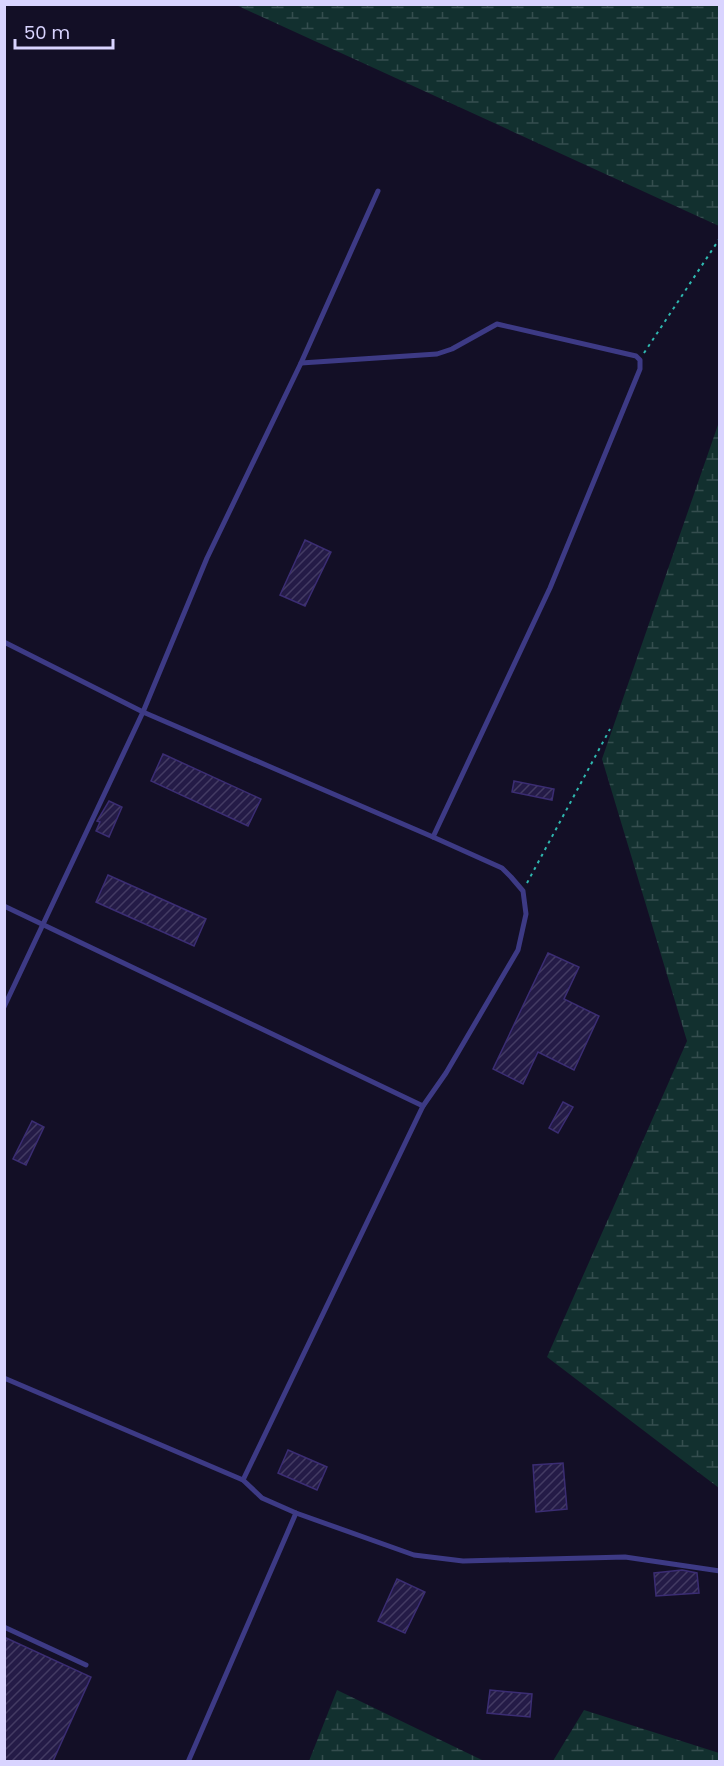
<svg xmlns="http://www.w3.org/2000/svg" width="724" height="1766" font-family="Poppins,sans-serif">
<defs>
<pattern id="wetland-marsh" width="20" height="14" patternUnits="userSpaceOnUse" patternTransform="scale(1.5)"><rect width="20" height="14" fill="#12302f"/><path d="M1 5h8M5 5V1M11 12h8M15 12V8" fill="none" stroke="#344d4e"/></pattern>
<pattern id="building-hatch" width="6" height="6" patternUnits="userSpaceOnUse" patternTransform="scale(1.5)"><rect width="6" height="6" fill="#241b47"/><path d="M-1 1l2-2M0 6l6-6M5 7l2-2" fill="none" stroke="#433b63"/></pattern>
</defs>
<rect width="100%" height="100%" fill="#130f26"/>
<g fill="url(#wetland-marsh)">
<path d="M236,5H719V226Z"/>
<path d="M719,422V1488L547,1357L687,1041L602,759Z"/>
<path d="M337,1690L484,1761H309Z"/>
<path d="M584,1710L719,1753V1761H553Z"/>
</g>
<g fill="url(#building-hatch)" stroke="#3b2d73" stroke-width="1.5">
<path d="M305,540L331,552L305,606L280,595Z"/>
<path d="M163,754L261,799L248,826L151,781Z"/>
<path d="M514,781L554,789L552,800L512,792Z"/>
<path d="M109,801L122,807L109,837L96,831L100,822L97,821Z"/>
<path d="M108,875L206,919L194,946L96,902Z"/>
<path d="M548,953L579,967L564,999L599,1016L574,1070L538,1052L523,1084L493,1069Z"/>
<path d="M563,1102L573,1107L558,1133L549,1128Z"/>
<path d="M32,1121L44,1127L26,1165L13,1159Z"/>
<path d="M288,1450L327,1467L317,1490L278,1473Z"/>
<path d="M563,1463L567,1509L536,1512L533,1465Z"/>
<path d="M682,1570L697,1573L699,1593L656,1596L654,1573Z"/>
<path d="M397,1579L425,1592L405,1633L378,1621Z"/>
<path d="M4,1637L91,1677L53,1761H4Z"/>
<path d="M490,1690L532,1694L530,1717L487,1713Z"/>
</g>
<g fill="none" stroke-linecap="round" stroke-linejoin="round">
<g stroke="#2fb8b0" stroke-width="2" stroke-dasharray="3 4.5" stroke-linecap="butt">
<path d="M644,353L720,238"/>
<path d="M527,883L610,729"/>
</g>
<g stroke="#3d3a85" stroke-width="5">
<path d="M301,363L437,354L452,349L497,324L636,356L640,360V369L550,588L433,837"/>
<path d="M4,642L143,712L433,837L502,868L511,877L523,891L526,914L518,950L446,1073L423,1106"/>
<path d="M4,906L423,1106L243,1480"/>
<path d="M4,1007L143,712L207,558L301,363L378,191"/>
<path d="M4,1378L243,1480L262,1498L296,1513L414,1555L463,1561L625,1557L720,1571"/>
<path d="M4,1627L86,1665"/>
<path d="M188,1762L296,1513"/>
</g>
</g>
<rect width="724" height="1766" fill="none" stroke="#d9d4ff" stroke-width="12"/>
<path d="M15 39v9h98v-9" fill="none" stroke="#d9d4ff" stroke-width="3"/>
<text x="24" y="39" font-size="18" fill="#d9d4ff" stroke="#130f26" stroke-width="4.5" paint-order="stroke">50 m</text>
</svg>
